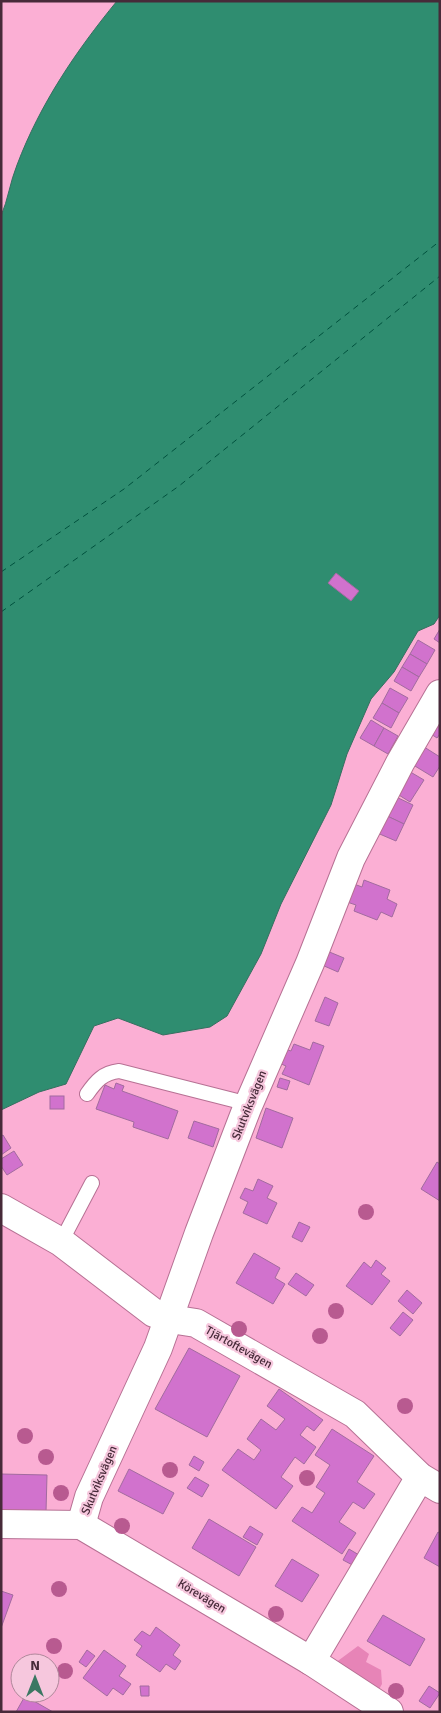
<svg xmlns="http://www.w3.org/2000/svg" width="441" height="1713" font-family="Signika,sans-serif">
<rect width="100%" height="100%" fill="#fbafd4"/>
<path fill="#e784b7" d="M358,1646L369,1654L366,1662L381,1670L382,1684L377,1693L331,1666Z"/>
<path fill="#2f8d70" stroke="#366f60" d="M117,1H440V615L434,624L418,631L394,672L371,699L347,754L331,805L281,904L261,954L227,1016L210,1027L163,1035L118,1018L94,1026L66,1084L39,1092L1,1110V216C8,200 10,182 17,165C40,104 76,51 117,1Z"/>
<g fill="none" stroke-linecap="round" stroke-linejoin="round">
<g stroke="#00513d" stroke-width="1" stroke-dasharray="6 5" stroke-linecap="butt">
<path d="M1,572L124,489L440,241"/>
<path d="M1,612L179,486L440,276"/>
</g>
</g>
<g fill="#d172cd" stroke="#a26b9f">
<path d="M336,573L359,591L351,601L328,583Z"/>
<path d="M440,629V643L434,639Z"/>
<path d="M418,640L435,650L427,664L410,654Z"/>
<path d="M410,654L427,664L419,677L402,667Z"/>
<path d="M402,667L419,677L411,691L394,681Z"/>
<path d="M390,688L408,698L399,713L382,703Z"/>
<path d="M382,703L399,713L391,728L373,718Z"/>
<path d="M440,717V734L437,738L425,730Z"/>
<path d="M371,720L384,728L374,746L360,738Z"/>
<path d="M384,728L398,736L388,754L374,746Z"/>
<path d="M421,745L440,757V766L433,777L410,763Z"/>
<path d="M407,770L424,780L410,802L394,792Z"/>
<path d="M392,795L413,805L404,824L383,814Z"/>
<path d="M383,814L404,824L396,841L375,832Z"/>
<path d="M364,880L390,890L387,899L397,904L392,917L381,912L377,920L354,911L356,905L347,902L354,884L362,887Z"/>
<path d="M327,951L344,958L338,972L322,965Z"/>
<path d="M325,997L338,1003L329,1026L315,1021Z"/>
<path d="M313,1042L324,1046L309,1085L282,1074L286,1066L279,1063L285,1049L291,1051L294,1044L310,1050Z"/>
<path d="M280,1078L290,1081L287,1090L277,1087Z"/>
<path d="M116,1083L124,1086L122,1091L178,1111L168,1139L133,1127L134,1122L96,1109L105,1085L114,1089Z"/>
<rect x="50" y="1096" width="14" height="13"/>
<path d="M266,1108L293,1118L282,1148L256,1138Z"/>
<path d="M194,1121L219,1129L213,1147L188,1138Z"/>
<path d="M3,1135L11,1148L1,1155V1136Z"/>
<path d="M14,1151L23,1165L7,1175L1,1166V1159Z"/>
<path d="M437,1162L440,1164V1201L421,1189Z"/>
<path d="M258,1179L273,1186L267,1198L277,1203L267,1224L243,1213L248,1202L240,1198L245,1188L253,1191Z"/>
<path d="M299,1222L310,1227L302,1242L292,1237Z"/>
<path d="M254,1253L280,1268L275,1278L285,1284L273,1304L236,1283Z"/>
<path d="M376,1260L386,1268L381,1274L390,1281L372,1305L346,1286L364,1262L371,1268Z"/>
<path d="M296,1273L314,1285L306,1296L288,1284Z"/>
<path d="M407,1290L422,1303L413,1314L398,1301Z"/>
<path d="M403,1312L413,1320L400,1336L390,1328Z"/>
<path d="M189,1348L240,1376L207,1437L155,1409Z"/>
<path d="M279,1389L323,1420L314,1431L307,1426L300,1435L316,1447L304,1464L295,1457L281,1477L293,1486L276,1509L222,1470L238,1449L254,1460L261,1450L247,1439L261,1419L276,1430L285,1419L267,1406Z"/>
<path d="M332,1429L374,1456L357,1482L375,1494L364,1509L353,1502L339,1522L356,1533L342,1554L292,1521L302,1507L312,1513L325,1493L316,1487L330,1465L315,1455Z"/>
<path d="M194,1456L204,1462L199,1471L189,1465Z"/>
<path d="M129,1469L174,1493L163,1514L118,1491Z"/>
<path d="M1,1474L47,1475L46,1512L1,1510Z"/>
<path d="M195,1477L209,1485L202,1497L187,1488Z"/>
<path d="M209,1519L256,1547L239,1576L192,1548Z"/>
<path d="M250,1526L263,1534L257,1545L243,1537Z"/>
<path d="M438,1532L440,1533V1567L424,1558Z"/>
<path d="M349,1549L364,1558L358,1568L343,1560Z"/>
<path d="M292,1559L319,1575L302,1602L275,1586Z"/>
<path d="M1,1591L13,1595L1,1628Z"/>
<path d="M383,1615L425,1639L410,1666L367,1641Z"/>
<path d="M156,1627L180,1645L173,1655L181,1661L175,1670L166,1664L160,1672L136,1655L142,1646L134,1640L142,1631L150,1636Z"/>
<path d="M87,1650L95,1656L86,1667L79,1662Z"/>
<path d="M104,1650L126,1666L119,1676L131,1684L123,1695L113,1688L107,1696L83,1678Z"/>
<path d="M140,1686H149V1696H141Z"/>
<path d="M429,1686L440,1693L430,1708L419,1701Z"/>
<path d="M25,1696L53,1712H16Z"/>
</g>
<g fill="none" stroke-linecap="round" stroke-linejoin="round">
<defs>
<g id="lane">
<path d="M87,1094C96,1081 103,1073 119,1071L249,1104"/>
<path d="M61,1242L92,1183"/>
</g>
<g id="street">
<path d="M1,1208L61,1242L154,1313L170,1319L196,1323L355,1414L420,1477L440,1489"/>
<path d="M1,1524L81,1525L311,1661L389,1712"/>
<path d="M81,1525L89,1497L158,1348L199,1233L247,1108L310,963L351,858L400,763L440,694"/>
<path d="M311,1661L420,1477"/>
</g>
</defs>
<use href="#lane" stroke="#b77194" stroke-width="16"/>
<use href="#street" stroke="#b77194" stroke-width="30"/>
<use href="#lane" stroke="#fff" stroke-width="14"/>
<use href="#street" stroke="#fff" stroke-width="28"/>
</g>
<g fill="#b85a90">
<circle cx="366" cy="1212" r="8"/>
<circle cx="336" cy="1311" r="8"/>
<circle cx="239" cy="1329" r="8"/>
<circle cx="320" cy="1336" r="8"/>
<circle cx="405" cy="1406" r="8"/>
<circle cx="25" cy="1436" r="8"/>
<circle cx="46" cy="1457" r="8"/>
<circle cx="170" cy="1470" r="8"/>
<circle cx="307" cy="1478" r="8"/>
<circle cx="61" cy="1493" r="8"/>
<circle cx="122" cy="1526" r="8"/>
<circle cx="59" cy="1589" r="8"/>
<circle cx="276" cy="1614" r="8"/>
<circle cx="54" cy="1646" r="8"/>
<circle cx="65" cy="1671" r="8"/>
<circle cx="396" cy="1691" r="8"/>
</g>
<g text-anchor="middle" stroke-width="4.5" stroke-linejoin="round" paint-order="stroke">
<g font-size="12" fill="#472a39" stroke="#f6c7dd">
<text transform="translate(249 1105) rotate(-68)" y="4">Skutviksvägen</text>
<text transform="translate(239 1347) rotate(29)" y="4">Tjärtoftevägen</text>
<text transform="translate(99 1480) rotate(-67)" y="4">Skutviksvägen</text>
<text transform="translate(202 1596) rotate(31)" y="4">Körevägen</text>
</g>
</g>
<rect width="441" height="1713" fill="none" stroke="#472a39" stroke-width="5"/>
<g transform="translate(35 1678)"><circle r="24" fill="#f6c7dd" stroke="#b0889b"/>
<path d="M0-4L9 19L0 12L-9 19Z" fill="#3b7762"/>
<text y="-8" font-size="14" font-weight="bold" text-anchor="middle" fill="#472a39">N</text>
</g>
</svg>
